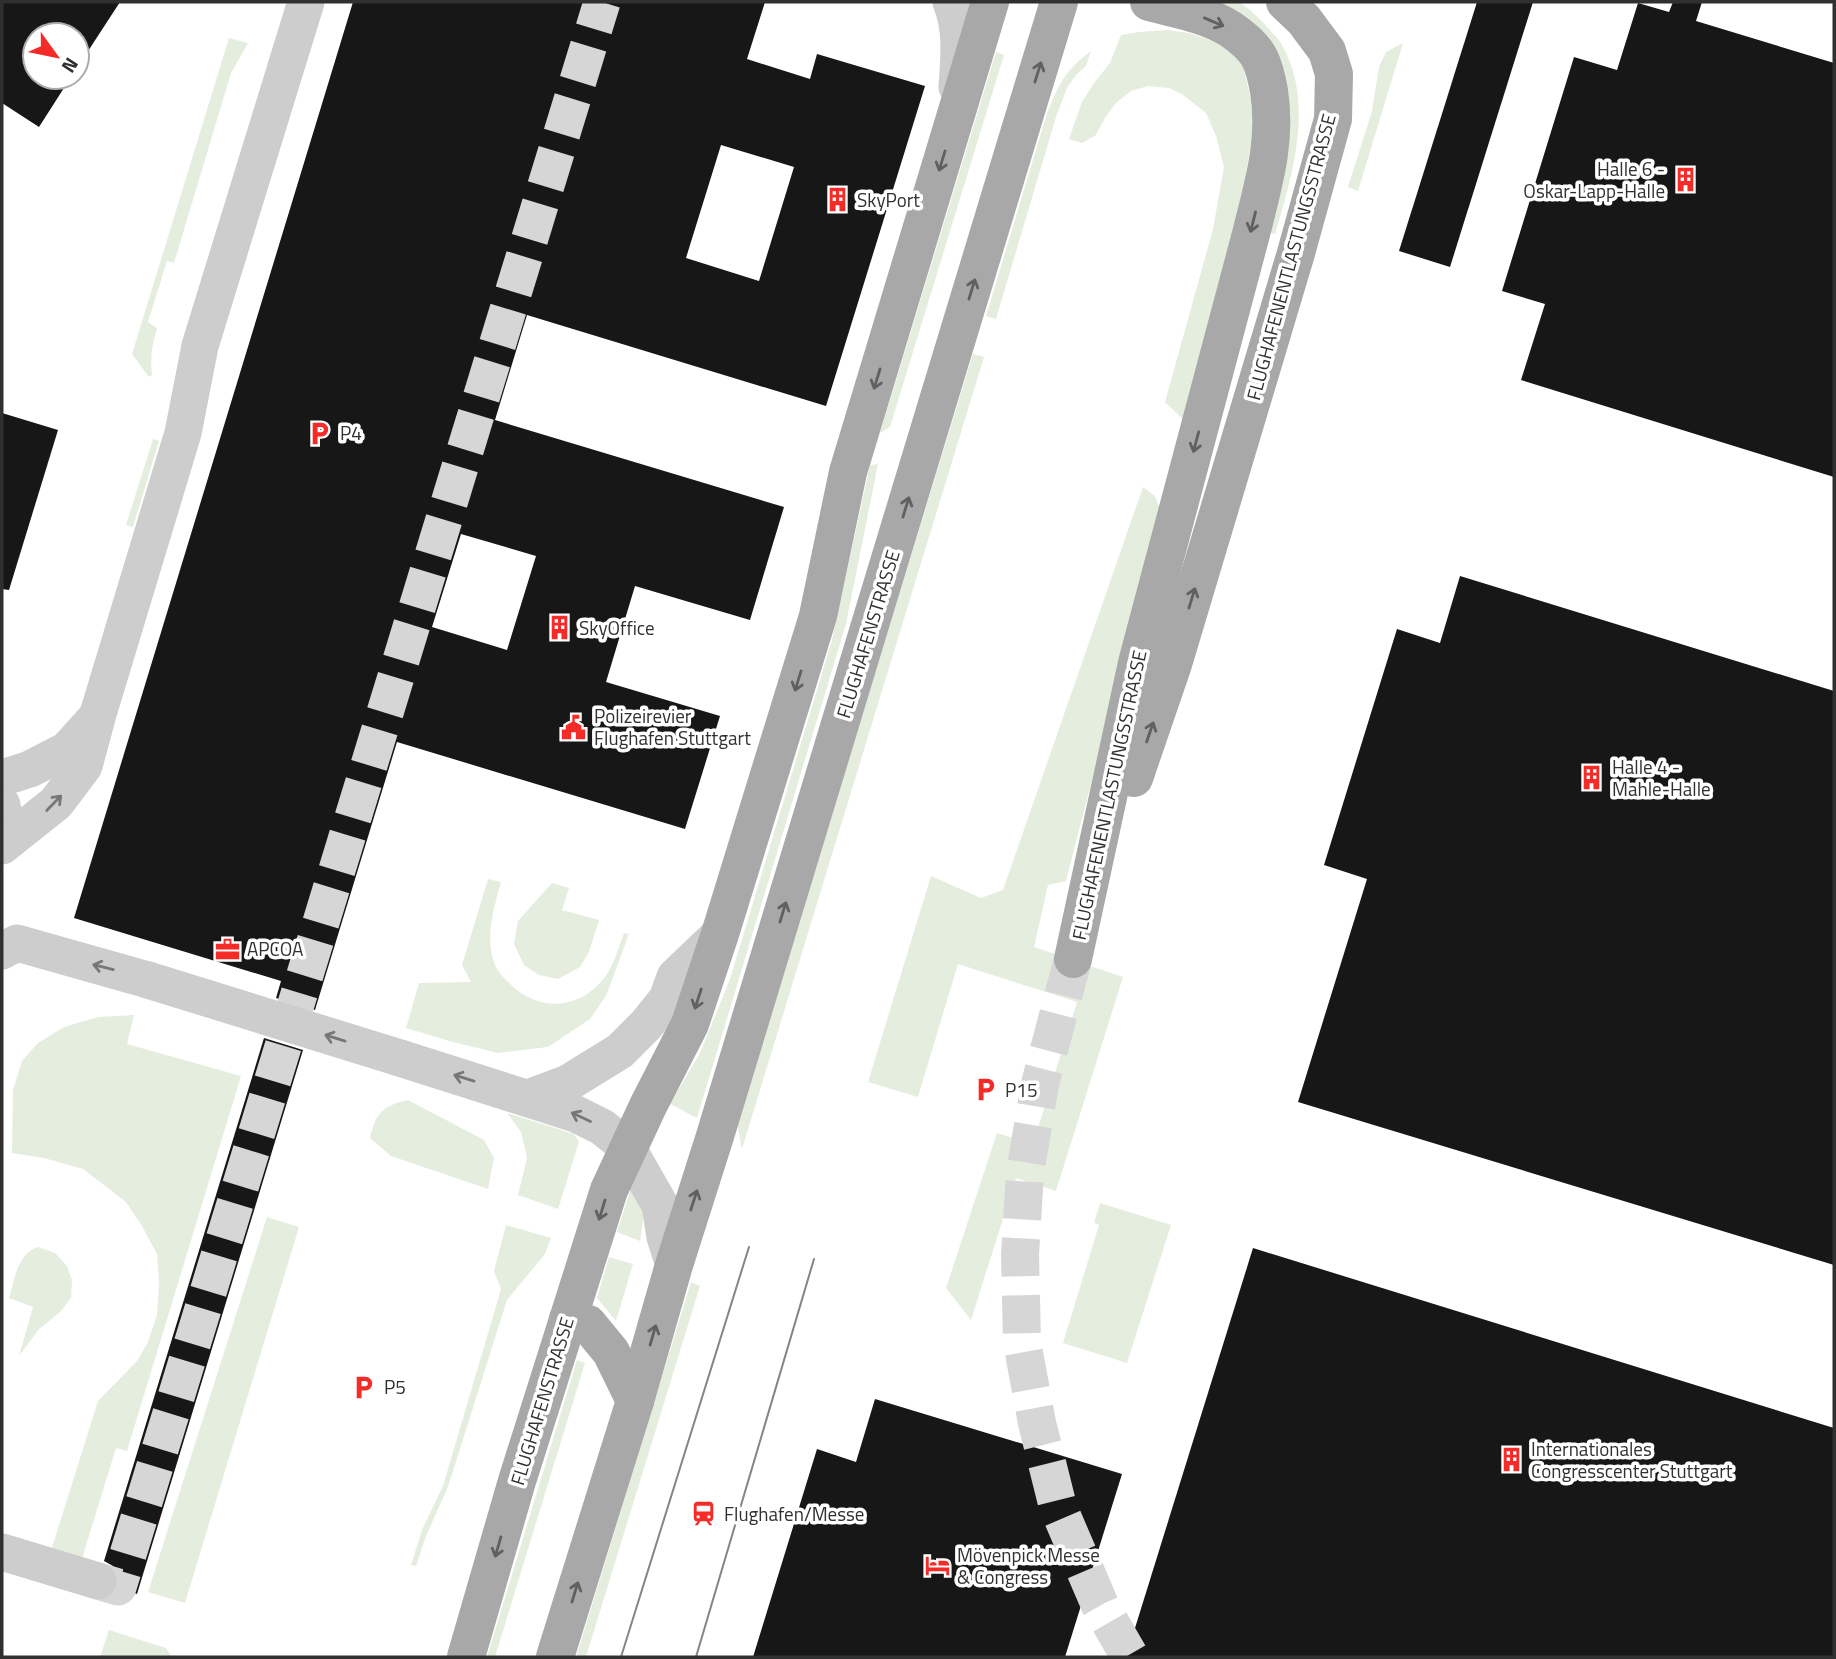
<svg xmlns="http://www.w3.org/2000/svg" width="1836" height="1659" font-family="'Titillium Web',sans-serif">
<rect width="100%" height="100%" fill="#fff"/>
<g fill="#e5eede">
<path d="M1214,2C1221,2 1229,1 1236,2C1245,3 1262,21 1269,29C1273,34 1279,39 1282,45C1315,103 1292,176 1275,234L1267,232L1287,151Z"/>
<path d="M1168,30L1189,33L1210,40L1228,50L1243,66L1251,100L1253,132L1244,186L1183,419L1165,402L1213,229L1224,167L1216,136L1206,113L1183,95L1169,88L1148,86L1131,91L1116,103L1106,116L1096,135L1082,143L1069,139L1082,102L1094,83L1110,63L1121,35L1138,32Z"/>
<path d="M229,38L248,43L231,73L174,263L167,261L148,322L157,328C152,344 150,358 152,375L149,377L132,354Z"/>
<path d="M1403,43L1358,191L1348,187L1372,111L1379,67L1386,52Z"/>
<path d="M1091,51L1086,66L1076,75L1067,88L1056,117L996,319L986,316L1047,113C1059,84 1065,70 1091,51Z"/>
<path d="M996,52L1004,55L890,427L880,433Z"/>
<path d="M973,354L984,357L742,1149L737,1123Z"/>
<path d="M153,439L159,441L133,527L126,525Z"/>
<path d="M878,464L846,624L697,1118L670,1104L700,1053L730,979L832,640L870,465Z"/>
<path d="M1143,487L1155,496L1161,512L1066,881L1048,885L1034,947L1123,977L1056,1191L1016,1178L971,1320L946,1288L997,1133L1033,1144L1077,1002L958,964L918,1097L868,1082L931,876L981,898L1003,890Z"/>
<path d="M488,879L501,882C494,907 485,936 494,962C497,973 510,984 518,991C546,1011 578,1007 601,982C613,969 618,949 624,933L629,934L606,996L590,1019L548,1047L498,1053L449,1041L406,1028L419,983L471,982L462,965Z"/>
<path d="M552,883L569,888L562,910L599,920L589,952L580,967L558,979L539,975L524,965L514,944L518,921Z"/>
<path d="M134,1015L127,1044L241,1076L127,1451L116,1448L81,1562L50,1554L98,1401L137,1361L148,1342L157,1315L159,1283L157,1254L142,1226L126,1202L83,1169L44,1158L12,1153L13,1090L22,1061L38,1043L64,1027L98,1017Z"/>
<path d="M408,1100L484,1140L494,1158L488,1189L391,1156L370,1138C376,1113 382,1106 408,1100Z"/>
<path d="M507,1113L574,1134L579,1142L558,1209L518,1195L527,1158L521,1132Z"/>
<path d="M637,1190L644,1213L640,1241L617,1232L630,1191Z"/>
<path d="M1100,1203L1171,1225L1127,1363L1063,1343L1099,1225L1094,1223Z"/>
<path d="M267,1217L299,1227L185,1603L148,1592Z"/>
<path d="M506,1225L551,1238L545,1254L507,1300L448,1487L426,1536L416,1566L411,1565L422,1530L443,1486L501,1289L494,1271Z"/>
<path d="M38,1247L55,1253L67,1266L72,1280L71,1298L60,1312L39,1329L19,1356L33,1307L9,1298C15,1278 17,1254 38,1247Z"/>
<path d="M609,1257L633,1264L616,1321L597,1298Z"/>
<path d="M691,1282L700,1286L586,1657H578L577,1654Z"/>
<path d="M577,1360L585,1363L495,1657H487Z"/>
<path d="M109,1630L166,1648L172,1657H100Z"/>
</g>
<g fill="#171717" fill-rule="evenodd">
<path d="M2,2H120L77,68V35H35V77H71L39,127L2,103Z"/>
<path d="M353,2H765L747,59L810,79L817,54L925,86L826,406L527,315L495,420L784,507L750,620L635,586L606,682L720,716L685,829L397,742L315,1010L276,998L281,981L74,918ZM721,145L794,167L759,281L686,258ZM461,534L536,556L507,650L432,627Z"/>
<path d="M1477,2H1533L1450,267L1399,251Z"/>
<path d="M1673,2H1702L1696,21L1834,63V477L1521,380L1545,304L1502,291L1574,57L1617,70L1638,3L1669,12Z"/>
<path d="M2,413L58,430L9,590L2,589Z"/>
<path d="M1460,576L1834,691V1265L1298,1102L1367,879L1324,865L1397,629L1440,643Z"/>
<path d="M264,1038L303,1050L137,1594L118,1588V1576L113,1566L104,1561Z"/>
<path d="M1253,1248L1834,1428V1657H1126Z"/>
<path d="M875,1399L1122,1474L1065,1657H753L817,1449L856,1462Z"/>
</g>
<g fill="none" stroke-linecap="round" stroke-linejoin="round">
<path stroke="#d6d6d6" stroke-width="37" stroke-dasharray="37 18" stroke-linecap="butt" d="M98,1581L118,1587L602,2"/>
<path stroke="#d6d6d6" stroke-width="38" stroke-dasharray="38 19" stroke-linecap="butt" d="M1073,959L1040,1084L1025,1173L1020,1254L1022,1342L1037,1423L1058,1507L1100,1605L1130,1657"/>
<g stroke="#cdcdcd" stroke-width="37">
<path d="M951,2C962,29 959,58 957,87"/>
<path d="M2,778L30,769L67,750L96,718"/>
<path d="M2,805L5,822L2,839"/>
<path d="M2,846L56,803L84,766L98,714L183,433L200,346L306,2"/>
<path d="M2,951L17,943L148,980"/>
<path d="M400,1058L576,1114L602,1127L627,1147L660,1205L665,1237L674,1265"/>
<path d="M528,1098L568,1083L620,1051L646,1025L667,999L675,977L720,934"/>
<path d="M2,1552L98,1581"/>
</g>
<g stroke="#a8a8a8" stroke-width="38">
<path d="M1134,778L1173,664L1296,253L1333,119L1334,74L1327,51L1304,20L1285,2"/>
<path d="M1073,959L1137,663L1251,234C1263,185 1277,142 1269,91C1267,80 1265,69 1260,59C1255,48 1241,36 1230,29C1207,14 1175,9 1149,2"/>
<path d="M568,1319L588,1324L611,1352L635,1401"/>
<path d="M466,1657L517,1481L609,1190L648,1106L690,1024L720,934L818,616L848,472L990,2"/>
<path d="M555,1657L635,1401L674,1265L715,1136L1059,2"/>
</g>
<g stroke="#858585" stroke-width="2">
<path d="M621,1657L749,1247"/>
<path d="M696,1657L814,1259"/>
</g>
<path stroke="#cdcdcd" stroke-width="37" d="M148,980L400,1058"/>
</g>
<defs><path id="oneway-shaft" d="M-6 0H5M1.5-3L5.5 0L1.5 3" fill="none" stroke-width="1.6" stroke-linecap="round" stroke-linejoin="round" transform="scale(1.75)"/></defs>
<g stroke="#606060">
<use href="#oneway-shaft" transform="translate(1214 22) rotate(23)"/>
<use href="#oneway-shaft" transform="translate(1038 72) rotate(-73)"/>
<use href="#oneway-shaft" transform="translate(942 161) rotate(107)"/>
<use href="#oneway-shaft" transform="translate(1253 222) rotate(104)"/>
<use href="#oneway-shaft" transform="translate(972 289) rotate(-73)"/>
<use href="#oneway-shaft" transform="translate(877 379) rotate(107)"/>
<use href="#oneway-shaft" transform="translate(1196 442) rotate(105)"/>
<use href="#oneway-shaft" transform="translate(906 507) rotate(-73)"/>
<use href="#oneway-shaft" transform="translate(1192 598) rotate(-73)"/>
<use href="#oneway-shaft" transform="translate(798 681) rotate(107)"/>
<use href="#oneway-shaft" transform="translate(1150 732) rotate(-71)"/>
<use href="#oneway-shaft" transform="translate(783 912) rotate(-73)"/>
<use href="#oneway-shaft" transform="translate(698 999) rotate(108)"/>
<use href="#oneway-shaft" transform="translate(694 1200) rotate(-72)"/>
<use href="#oneway-shaft" transform="translate(602 1210) rotate(107)"/>
<use href="#oneway-shaft" transform="translate(653 1335) rotate(-74)"/>
<use href="#oneway-shaft" transform="translate(498 1547) rotate(106)"/>
<use href="#oneway-shaft" transform="translate(575 1592) rotate(-73)"/>
</g>
<g stroke="#777">
<use href="#oneway-shaft" transform="translate(54 803) rotate(-46)"/>
<use href="#oneway-shaft" transform="translate(103 967) rotate(-166)"/>
<use href="#oneway-shaft" transform="translate(335 1038) rotate(-163)"/>
<use href="#oneway-shaft" transform="translate(464 1078) rotate(-163)"/>
<use href="#oneway-shaft" transform="translate(581 1117) rotate(-155)"/>
</g>
<defs>
<symbol id="building-bare" viewBox="-9 -9 18 18"><path d="M-4-6H4V6H1V3H-1V6H-4ZM-2.5-4.3h1.7v1.8h-1.7ZM.8-4.3h1.7v1.8H.8ZM-2.5-1h1.7V.8h-1.7ZM.8-1h1.7V.8H.8Z" fill="#f42b26" stroke="#fff" stroke-width="2.5" paint-order="stroke"/></symbol>
<symbol id="parking-bare" viewBox="-9 -9 18 18"><path d="M-3.5-5.5H1a3.5 3.5 0 0 1 0 7H-1V5.5H-3.5ZM-1-3.4V-.6H.8a1.4 1.4 0 0 0 0-2.8Z" fill="#f42b26" stroke="#fff" stroke-width="2.5" paint-order="stroke"/></symbol>
<symbol id="civic-bare" viewBox="-9 -9 18 18"><path d="M-.6-6.5H3V-4.5H.6V-3L4-1V1h2V6H-6V1h2V-1L-.6-3ZM-1.2 2.5V6h2.4V2.5Z" fill="#f42b26" stroke="#fff" stroke-width="2.5" paint-order="stroke"/></symbol>
<symbol id="office-bare" viewBox="-9 -9 18 18"><path d="M-6-3h4V-5.5h4V-3h4V5H-6ZM-1-4.5V-3h2v-1.5ZM-6 0V1H6V0Z" fill="#f42b26" stroke="#fff" stroke-width="2.5" paint-order="stroke"/></symbol>
<symbol id="station-bare" viewBox="-9 -9 18 18"><path d="M-3-6H3Q5-6 5-4V2Q5 4 3 4L4.5 6H3L1.5 4h-3L-3 6H-4.5L-3 4Q-5 4-5 2V-4Q-5-6-3-6ZM-3.5-4v3h7v-3ZM-3.5 1v1.5H-2V1ZM2 1v1.5H3.5V1Z" fill="#f42b26" stroke="#fff" stroke-width="2.5" paint-order="stroke"/></symbol>
<symbol id="hotel-bare" viewBox="-9 -9 18 18"><path d="M-6-4.5h1.5V1H6V5H4.5V3h-9V5H-6ZM-4 0a1.8 1.8 0 1 1 3.6 0ZM.5 0V-2.5h3Q6-2.5 6 0Z" fill="#f42b26" stroke="#fff" stroke-width="2.5" paint-order="stroke"/></symbol>
</defs>
<g fill-rule="evenodd">
<use href="#building-bare" x="1668" y="162" width="35" height="35"/>
<use href="#building-bare" x="820" y="182" width="35" height="35"/>
<use href="#parking-bare" x="302" y="416" width="35" height="35"/>
<use href="#building-bare" x="542" y="610" width="35" height="35"/>
<use href="#civic-bare" x="556" y="710" width="35" height="35"/>
<use href="#building-bare" x="1574" y="760" width="35" height="35"/>
<use href="#office-bare" x="210" y="932" width="35" height="35"/>
<use href="#parking-bare" x="968" y="1072" width="35" height="35"/>
<use href="#parking-bare" x="346" y="1370" width="35" height="35"/>
<use href="#building-bare" x="1494" y="1442" width="35" height="35"/>
<use href="#station-bare" x="686" y="1496" width="35" height="35"/>
<use href="#hotel-bare" x="920" y="1548" width="35" height="35"/>
</g>
<g text-anchor="middle" stroke-width="7" stroke-linejoin="round" paint-order="stroke">
<g font-size="19" fill="#303030" stroke="#fff" text-anchor="start">
<text x="1665" y="176" text-anchor="end">Halle 6 -<tspan x="1665" dy="22">Oskar-Lapp-Halle</tspan></text>
<text x="857" y="207">SkyPort</text>
<text x="340" y="440">P4</text>
<text x="579" y="635">SkyOffice</text>
<text x="594" y="723">Polizeirevier<tspan x="594" dy="22">Flughafen Stuttgart</tspan></text>
<text x="1612" y="774">Halle 4 -<tspan x="1612" dy="22">Mahle-Halle</tspan></text>
<text x="247" y="956">APCOA</text>
<text x="1005" y="1097">P15</text>
<text x="384" y="1394">P5</text>
<text x="1531" y="1456">Internationales<tspan x="1531" dy="22">Congresscenter Stuttgart</tspan></text>
<text x="724" y="1521">Flughafen/Messe</text>
<text x="957" y="1562">Mövenpick Messe<tspan x="957" dy="22">&amp; Congress</tspan></text>
</g>
<g font-size="19" fill="#303030" stroke="#fff">
<text transform="translate(1291 257) rotate(-75)" y="7">FLUGHAFENENTLASTUNGSSTRASSE</text>
<text transform="translate(868 634) rotate(-73)" y="7">FLUGHAFENSTRASSE</text>
<text transform="translate(1109 795) rotate(-78)" y="7">FLUGHAFENENTLASTUNGSSTRASSE</text>
<text transform="translate(542 1401) rotate(-73)" y="7">FLUGHAFENSTRASSE</text>
</g>
</g>
<rect width="1836" height="1659" fill="none" stroke="#303030" stroke-width="7"/>
<g transform="translate(56 56) rotate(123)"><circle r="33" fill="#ffffff" stroke="#acacac" stroke-width="2"/>
<path d="M0-5L12 26L0 18L-12 26Z" fill="#f42b26"/>
<text y="-10" font-size="19" font-weight="bold" text-anchor="middle" fill="#303030">N</text>
</g>
</svg>
